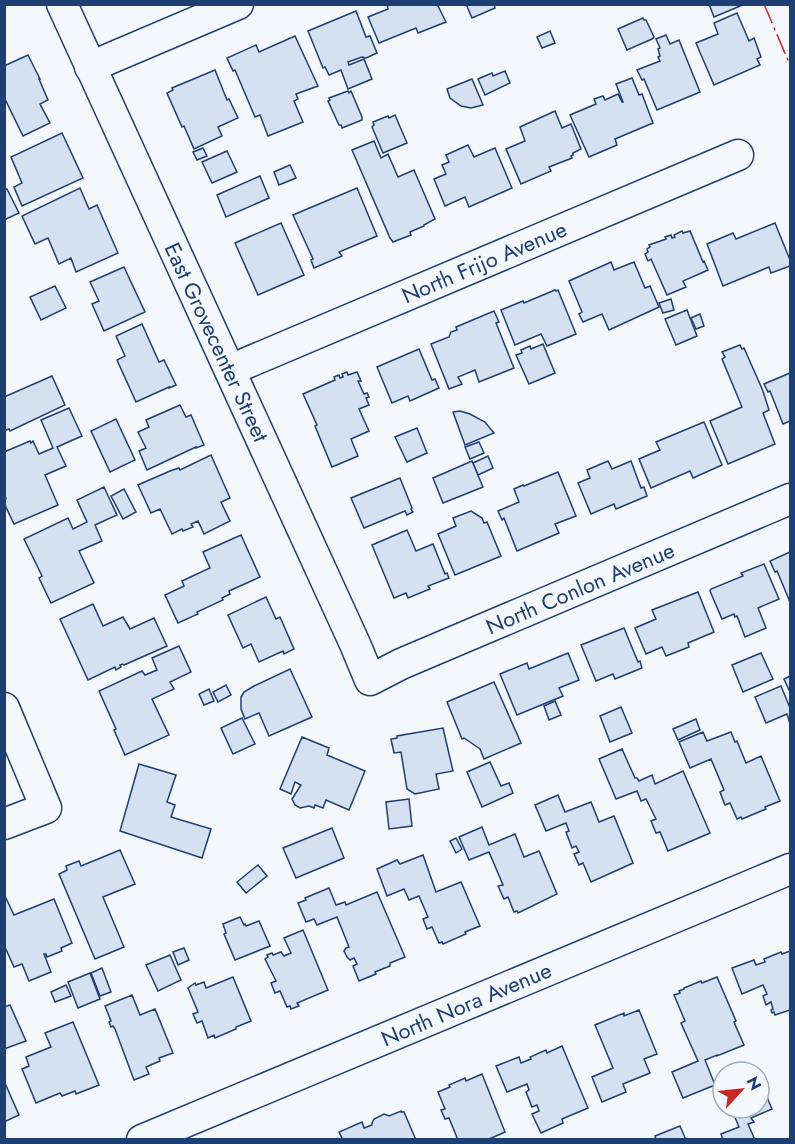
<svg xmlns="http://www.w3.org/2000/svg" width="795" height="1144" font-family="Jost,sans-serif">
<rect width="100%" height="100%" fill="#f4f7fb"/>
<g fill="#d5e0f0" stroke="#1d3f73" stroke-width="1.5">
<path d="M387,4H437L446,22L418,33L416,28L379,43L368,17L388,9Z"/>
<path d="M466,4H494L495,8L472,18Z"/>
<path d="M709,4H745L714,17Z"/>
<path d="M356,11L366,37L370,36L377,53L366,58L362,57L348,62L349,65L364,59L372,79L348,89L341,70L329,75L325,67L323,68L308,31Z"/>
<path d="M737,13L749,41L754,38L761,57L757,59L760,65L714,85L696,43L718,34L714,23Z"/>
<path d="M643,18L644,20H646L654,37L652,39L627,50L618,29Z"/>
<path d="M550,31L555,43L542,48L537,37Z"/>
<path d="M666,35L670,44L679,40L700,92L657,110L644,79L642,80L637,70L660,61L658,57L660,56L658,49L660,48L656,39Z"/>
<path d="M295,36L318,86L296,94L298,99L294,101L303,122L268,136L260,115L255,117L235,70L233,71L227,58L256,45L259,52Z"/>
<path d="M28,55L40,79H39L48,100L40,104L50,123L23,136L4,97V66Z"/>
<path d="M215,70L227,100L229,99L238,118L218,127L222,136L194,149L184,126L182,127L167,93L173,90L172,88Z"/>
<path d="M505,71L510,83L485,95L478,79L492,73L493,76Z"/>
<path d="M632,78L639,95L642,94L653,123L615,139L617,145L589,157L570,115L596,104L594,99L603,96L605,100L618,94L622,102H623L616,84Z"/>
<path d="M472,79L483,105L471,108L461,106L450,98L447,89Z"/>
<path d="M348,91L349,93L351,91L362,117V120L342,128L341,125H339L328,101L330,100L329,98Z"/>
<path d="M555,111L562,128L571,124L581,149L573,153V155L571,156L572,158L549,167L551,171L521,184L506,149L525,141L520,127Z"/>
<path d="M395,115L407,143L383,153L372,127L374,125L373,122L388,116L389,118Z"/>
<path d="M62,133L83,178L22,206L14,187L22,183L11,157Z"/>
<path d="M374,141L381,158L388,154L398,177L414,170L435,219L424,225V226L410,232L411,235L393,242L390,238L352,150Z"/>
<path d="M468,145L474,157L495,148L512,188L469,207L465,197L445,206L434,179L446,174L442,165L449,162L446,155Z"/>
<path d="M203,148L207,156L197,160L193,152Z"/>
<path d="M227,151L237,172L212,183L202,162Z"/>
<path d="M290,165L296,178L279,185L274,172Z"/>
<path d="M260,176L269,198L226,217L217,195Z"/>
<path d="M80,188L89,209L97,205L118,253L76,272L71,258L59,264L48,238L35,244L22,216Z"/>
<path d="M357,188L377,236L339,252L342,256L314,268L311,260L313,259L293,215Z"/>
<path d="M7,189L19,213L4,220V190Z"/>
<path d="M281,223L304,275L258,295L235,243Z"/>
<path d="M775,223L790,260V266L771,273L769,267L723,286L707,244L733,233L736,239Z"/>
<path d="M682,231L683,233L690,231L703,262L704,261L708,270L683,281L686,287L667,295L651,259L648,261L645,254L648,252L647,249L650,247L649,245L666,239L665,237L671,235L672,238L675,237L674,235Z"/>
<path d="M611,262L614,270L634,262L645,288L650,286L659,307L609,330L602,314L583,322L579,314L582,312L569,281Z"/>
<path d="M124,267L145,312L104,331L92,304L99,301L90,282Z"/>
<path d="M55,286L66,308L41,320L30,297Z"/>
<path d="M555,290L556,291L558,290L576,334L547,346L541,334L515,345L501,310L523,301L524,303Z"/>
<path d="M671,299L674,310L663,313L659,303Z"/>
<path d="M687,310L697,336L676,345L665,319Z"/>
<path d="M494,311L499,322L496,323L514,368L479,382L475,370L458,377L462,384L449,389L431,344L449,337L451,332L457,330L456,327Z"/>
<path d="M700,314L704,326L696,329L691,318Z"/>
<path d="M142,324L159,362L164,360L176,385L169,388V387L136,402L117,360L125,356L116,336Z"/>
<path d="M543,344L555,373L529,384L516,355L522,353L521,350L530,346L531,349Z"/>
<path d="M740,345L742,349L744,348L763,391L769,410L763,413L775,444L728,464L710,421L742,407L722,359L725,357L722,352Z"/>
<path d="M419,349L432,380L435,379L439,388L410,401L408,396L392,403L377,367Z"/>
<path d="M347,372L348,375L357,372L361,381H358L364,394L367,393L369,397L366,398L369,405L359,409L369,431L351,439L358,456L332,467L315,426L317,425L303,394L335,380L334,377L339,375L340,378L343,377L342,374Z"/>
<path d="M790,373V421L783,424L770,391L768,392L764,384Z"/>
<path d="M52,376L65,405L10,431L9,429L4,431V397Z"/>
<path d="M180,405L186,417L191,415L204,445L196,448V447L147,470L139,451L146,448L138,432L149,427L146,420Z"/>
<path d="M69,408L82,436L57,447L66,466L45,475L58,505L14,524L4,503L6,498L4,495V452L30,441L31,443L33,441L39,454L53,448L41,420Z"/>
<path d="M460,411L470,414L485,422L494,433L465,445L453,412Z"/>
<path d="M116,419L135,460L110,472L91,431Z"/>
<path d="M704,422L722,465L693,478L690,471L651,488L639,459L660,450L656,442Z"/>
<path d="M417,428L427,453L407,462L395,437Z"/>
<path d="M479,442L484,453L470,459L465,447Z"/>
<path d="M211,455L230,498L221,502L230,521L204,534L198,521L191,524L193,527L183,531L182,529L172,534L160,509L151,513L138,485L170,471L179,468L180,470Z"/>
<path d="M488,456L493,468L478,475L473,463Z"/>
<path d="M472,461L483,487L443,503L433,478Z"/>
<path d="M608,461L612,469L631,461L641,488L644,487L647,496L616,509L614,504L591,514L578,483L590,478L587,470Z"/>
<path d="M558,472L576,516L555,524L559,533L517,551L504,518L502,520L498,511L519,502L514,489L523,485L524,486Z"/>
<path d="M400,478L412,508L411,509L413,512L407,515L405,511L364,528L351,498Z"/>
<path d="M104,487L117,515L95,525L102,541L79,551L94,583L51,603L39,578L42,576L24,539L68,518L73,529L87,522L77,500Z"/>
<path d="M124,489L136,512L123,519L111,496Z"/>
<path d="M471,511L482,518L484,523L487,522L501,556L455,575L438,534L456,526L453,518Z"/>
<path d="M407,530L416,551L433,544L445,574L447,573L449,578L428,586L430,589L408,598L406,593L394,598L372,545Z"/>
<path d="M241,535L260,577L229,591L230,594L222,598L223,600L197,612L198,614L178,623L165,595L184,586L182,581L210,568L203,552Z"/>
<path d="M790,552V602L777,571L775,572L770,561Z"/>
<path d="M764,564L779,599L758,608L766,628L745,637L737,616L735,617L734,614L722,619L710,591L711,589L743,576L741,573Z"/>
<path d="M698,592L714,632L688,643L689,647L666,656L662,647L646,654L635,628L656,619L652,610Z"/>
<path d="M266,597L276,619L280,617L294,649L284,654L283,651L259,662L251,644L243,648L228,615Z"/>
<path d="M93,604L103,626L123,617L130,629L154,618L167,646L124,665L123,664L120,665L121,667L116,670L115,667L88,680L60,619Z"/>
<path d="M624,628L638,662L640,661L642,668L615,679L613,674L596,681L581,645Z"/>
<path d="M179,646L191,672L170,682L174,689L152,699L169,735L125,755L114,730L116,729L99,691L142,671L145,675L157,670L152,658Z"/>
<path d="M568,653L579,680L559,688L563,696L517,715L500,674L527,663L529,669Z"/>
<path d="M761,653L773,679L743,692L732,665Z"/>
<path d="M290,669L312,717L269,736L259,713L245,719L241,709V697L244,692L254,686Z"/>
<path d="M790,676V690H789L784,679Z"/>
<path d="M494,682L521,743L484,759L480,749L464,738L462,739L447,702Z"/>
<path d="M226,685L231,695L218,702L213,692Z"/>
<path d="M781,686L790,708V724L787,714L766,723L755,697Z"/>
<path d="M209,689L214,701L204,705L199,694Z"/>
<path d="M555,701L561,715L549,720L544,706Z"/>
<path d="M621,707L632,733L610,742L600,716Z"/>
<path d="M242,718L255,744L233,754L221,728Z"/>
<path d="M696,719L700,730L678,740L673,729Z"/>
<path d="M443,728L453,771L436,774L439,789L415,794L407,789L401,752L394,753L391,739L397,738V736Z"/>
<path d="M703,732L707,741L731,732L735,742L737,741L746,763L761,756L780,801L765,807L766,809L742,819L741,817L737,819L730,803L725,805L720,792L724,790L711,759L690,768L679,742Z"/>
<path d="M302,737L329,748L327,755L365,771L349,810L326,800L323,808L315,805L314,808L309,806L300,808L295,805L292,799L301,785L295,782L291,794L280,789Z"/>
<path d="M622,749L635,778H637L639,781L652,775L655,784L683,771L710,833L668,851L660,832L656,833L651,821L656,819L646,799L641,801L637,791L616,799L599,759Z"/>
<path d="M490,762L501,786L509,783L513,793L482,807L467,772Z"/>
<path d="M139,764L176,775L167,802L175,805L171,817L211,829L202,858L120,831Z"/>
<path d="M558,795L565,812L591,802L599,822L614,816L633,863L591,882L583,863L579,865L574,854L579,852L576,846L572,848L566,832L569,831L566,823L546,831L535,805Z"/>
<path d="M409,799L412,826L389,829L386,802Z"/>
<path d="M482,827L489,845L515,834L524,857L539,851L557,894L518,913L517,911L514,912L508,897L504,899L498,886L503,885L489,852L469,860L459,837Z"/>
<path d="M332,828L344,858L296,878L283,848Z"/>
<path d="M456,838L462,849L456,853L450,841Z"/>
<path d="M120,850L135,884L103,897L124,947L95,959L59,874L67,870L66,866L79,861L81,866Z"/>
<path d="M423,855L436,892L461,882L480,926L465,932L466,934L443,944L442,942L439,943L432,927L427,929L423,919L428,917L419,896L409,900L404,889L387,896L377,869L397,860L400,864Z"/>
<path d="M258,865L267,876L246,893L237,882Z"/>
<path d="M329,888L336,905L345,902L346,905L377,892L405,957L390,963V966L375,972L376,974L359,981L353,966L357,964L354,958L350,960L347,957L344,951L346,948L349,947L337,917L317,925L314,919L306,922L298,903L306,900L305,898Z"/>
<path d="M4,894L14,915L54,899L72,943L61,948L62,951L47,957L46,954H44L51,972L29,981L22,964L14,967L4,945Z"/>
<path d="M240,917L244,925L245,924L246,926L259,921L270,946L235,960L224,934L226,933L223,924Z"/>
<path d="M303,930L328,990L297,1003L299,1006L291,1009L290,1006L287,1007L280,991L275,993L271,983L276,981L265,959L268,957L267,955L272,953L273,955L281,952L284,956L291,953L284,938Z"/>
<path d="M184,948L189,960L178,965L173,952Z"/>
<path d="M790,951V1010L775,1015L774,1012L772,1013L771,1010L773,1009L771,1002L766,1005L763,996L767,994L763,985L742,994L732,968L754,960L756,965L765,962L764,959L781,952L782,954Z"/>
<path d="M170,955L181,980L158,991L146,965Z"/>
<path d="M102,968L111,992L100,996L91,973Z"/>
<path d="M90,973L100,999L78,1008L68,982Z"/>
<path d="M233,977L251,1021L236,1027V1029L215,1038L214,1035L208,1038L202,1021L197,1023L193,1014L198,1012L188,988L195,983L196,985L204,982L206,988Z"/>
<path d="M717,977L736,1021L734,1022L744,1045L717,1056V1055L705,1060L715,1085L683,1098L672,1072L698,1061L681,1023L685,1021L674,995L680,993L679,991L684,989V988L701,981L702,983Z"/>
<path d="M66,985L71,996L55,1002L51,992Z"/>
<path d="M132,995L140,1015L155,1009L173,1053L159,1058L160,1061L146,1067L149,1074L134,1080L115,1029L113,1026L111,1027L109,1022L111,1021L105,1006Z"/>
<path d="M10,1005L26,1041L4,1049V1007Z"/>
<path d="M639,1010L657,1054L644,1059L650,1073L623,1084L626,1092L602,1102L592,1077L613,1068L595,1025L624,1013V1016Z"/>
<path d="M73,1022L99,1085L76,1094L75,1091L62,1096L60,1093L36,1103L22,1069L29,1066L26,1057L51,1047L45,1033Z"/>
<path d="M562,1046L588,1108L562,1119L563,1123L541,1133L532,1114L539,1111L537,1105L532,1107L526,1092L529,1090L527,1084L507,1092L496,1066L519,1057L521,1063L531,1059L530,1057L546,1050L547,1053Z"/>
<path d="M482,1074L505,1132L487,1140H458L449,1118L445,1119L441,1110L445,1109L438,1092L450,1087L449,1085L465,1078L466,1081Z"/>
<path d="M4,1081L19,1115L4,1122Z"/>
<path d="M761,1083L772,1109L751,1118L754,1122L748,1124L755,1140H723L721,1134L739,1127L734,1115L745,1110L744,1108H759V1084Z"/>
<path d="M401,1111V1112H404L416,1140H343L339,1132L362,1122L364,1128L372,1125V1123L374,1119L384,1114L389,1116Z"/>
<path d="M680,1126L686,1140H656L655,1136Z"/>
</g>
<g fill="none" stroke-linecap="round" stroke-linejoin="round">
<defs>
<g id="minor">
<path d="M62,4L355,644L370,680L401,664L790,499"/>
<path d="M90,67L238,4"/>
<path d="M230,370L738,155"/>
<path d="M4,708L46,808L4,824"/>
<path d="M142,1140L790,869"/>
</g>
</defs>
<use href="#minor" stroke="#1d3f73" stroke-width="33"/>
<use href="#minor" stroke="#f4f7fb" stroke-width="30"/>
<path stroke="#c62828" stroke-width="1.5" stroke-dasharray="21 4.5 3 4.5" stroke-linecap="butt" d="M764,4L790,65"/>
</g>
<g text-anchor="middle" stroke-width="4.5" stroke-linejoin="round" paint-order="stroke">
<g font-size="22" fill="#1d3f73" stroke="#f4f7fb">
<text transform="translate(484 262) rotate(-23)" y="8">North Frijo Avenue</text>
<text transform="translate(217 342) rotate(65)" y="8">East Grovecenter Street</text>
<text transform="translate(580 588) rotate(-23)" y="8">North Conlon Avenue</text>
<text transform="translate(466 1004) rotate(-23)" y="8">North Nora Avenue</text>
</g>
</g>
<rect width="795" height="1144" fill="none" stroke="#1d3f73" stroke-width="12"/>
<g transform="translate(741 1090) rotate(63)"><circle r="28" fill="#f4f7fb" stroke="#9eadc5" stroke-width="1.5"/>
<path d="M0-4.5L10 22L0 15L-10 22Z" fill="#c62828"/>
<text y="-9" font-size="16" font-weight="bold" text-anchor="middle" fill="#1d3f73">N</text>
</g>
</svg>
